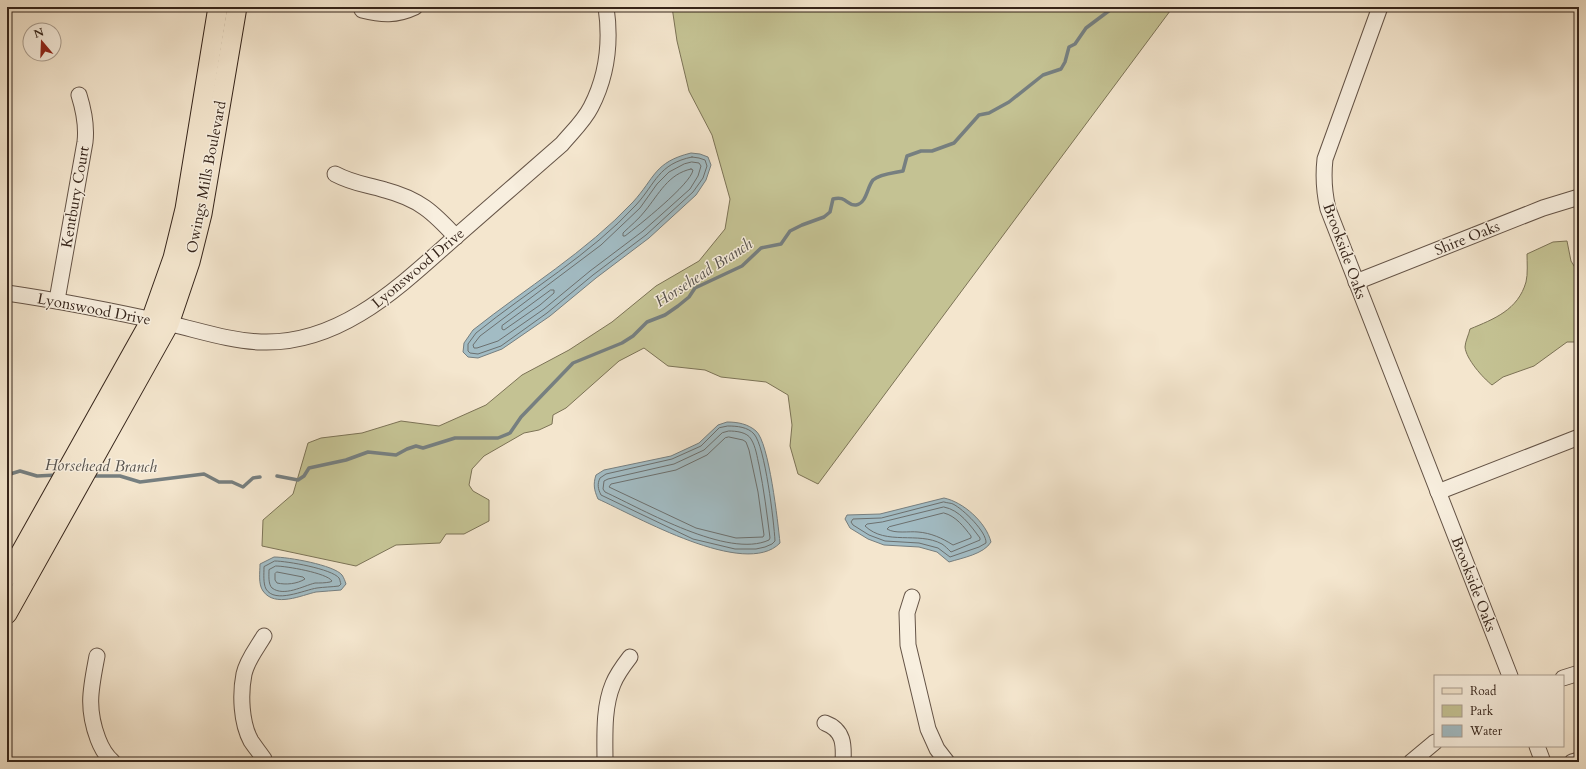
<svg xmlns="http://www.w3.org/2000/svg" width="1586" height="769" font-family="Cardo,serif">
<rect width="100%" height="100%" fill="#f4e6ce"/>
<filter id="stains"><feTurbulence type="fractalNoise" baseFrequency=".005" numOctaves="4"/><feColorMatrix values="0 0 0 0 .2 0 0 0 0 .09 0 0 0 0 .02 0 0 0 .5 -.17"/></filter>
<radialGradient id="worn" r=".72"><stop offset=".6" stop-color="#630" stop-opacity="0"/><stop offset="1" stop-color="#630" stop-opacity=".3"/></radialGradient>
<g fill="#c4c293" stroke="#7c7356">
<path d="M672,7H1173L818,484L798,474L790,446L792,425L788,395L766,382L721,377L705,370L668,366L644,348L619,361L566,408L553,415L552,424L539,430L524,433L484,456L472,469L469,485L473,491L489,500V521L464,534H446L440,543L396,545L356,566L262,546L263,520L293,494L308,443L321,438L362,433L401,421L439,426L486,405L522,375L569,350L612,322L656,286L699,261L725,229L730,199L712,135L689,91L677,41Z"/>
<path d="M1567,241L1571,261L1579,274V342H1567L1534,366L1503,377L1492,385C1483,378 1466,359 1465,347C1465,342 1469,334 1470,329C1494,319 1518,310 1526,282C1528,274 1527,262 1527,254L1553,242Z"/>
</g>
<g fill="#a2bcc4" stroke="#767f80">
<path d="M691,153L700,154L708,157L711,165L706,180L696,195L649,238L596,278L550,316L502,349L478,358L468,357L463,352L464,343L473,330C526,288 586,252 633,202C655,178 654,162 691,153Z"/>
<path d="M727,422C738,422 748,424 756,431C769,442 778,523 780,543C745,579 636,516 598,499C594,490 593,484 596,475L604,470L671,456L699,443L718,425Z"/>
<path d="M944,498C963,502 986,522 991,542C984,554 962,558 949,562L937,552L919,547L884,545L868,539L850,528L845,519L847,515L880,514Z"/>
<path d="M274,557C288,557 334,565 342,575C344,578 345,581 346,584L341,590C333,591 324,591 316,592C302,595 275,608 263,591C258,584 260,572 260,564Z"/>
</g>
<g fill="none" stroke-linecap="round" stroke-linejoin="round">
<g stroke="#6c706f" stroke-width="1">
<path d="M692,157L699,158L705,160L707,166L703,178L693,192L646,235L593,275L547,313L501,346L478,354L470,353L468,351V344L476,333C529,290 590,255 636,205C656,183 658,164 692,157Z"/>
<path d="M692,162L699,163L701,166L698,176L690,189L643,231L590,271L544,309L498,341L477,348H474L473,345L480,336L601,245L640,208L657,184L669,172L684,164Z"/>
<path d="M691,169L693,170C691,184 638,226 625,236H623V233C630,226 639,219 645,211C659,194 668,174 691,169Z"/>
<path d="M551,290H554V293L540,305L504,330L502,329V326Z"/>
<path d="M728,426C737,426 748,427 754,434C765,446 774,522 775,541L772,544L765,547L756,549H735L693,539L601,495C598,489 597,484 600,478L606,474L672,459L701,446L719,428Z"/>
<path d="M729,431C736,431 747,432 751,439C756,447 757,457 759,465C764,490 767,514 770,538L769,540C728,559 644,510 605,492L603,489L604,481L608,479L674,464L704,450L722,433Z"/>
<path d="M729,437L743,440L746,442L749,450L758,492L764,535L763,537L736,538L696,528L609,487L611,484L676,470L707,455L725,438Z"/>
<path d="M944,502C947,503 951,503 953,504C963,509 987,532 986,543L979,547L950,557L938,548L919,543L885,541L869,535L853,525L851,522L853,519L881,518Z"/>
<path d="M944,507C960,510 970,525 980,538V540L951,552C948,549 945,546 942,544C918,531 886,546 865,526L867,524L882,522Z"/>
<path d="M944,513C956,516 964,527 971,536V538L953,545C942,538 931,533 918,532C909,531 895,534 887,529L889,527Z"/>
<path d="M275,561C287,561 332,569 339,578C340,579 340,582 341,584L339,586C331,587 324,587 317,588C304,590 275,604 266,589C263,583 264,574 264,567Z"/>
<path d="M276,566C286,566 327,573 332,581L330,582C325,583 320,583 315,583C303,586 284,597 272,588C268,584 269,575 269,570Z"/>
<path d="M277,572L303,577L305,579C297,584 286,585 277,583L275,580V574Z"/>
</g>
<g stroke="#767f80" stroke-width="3.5">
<path d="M7,475L20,471L37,476L57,475"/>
<path d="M91,476H120L140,482L204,474L219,482H232L243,487L253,478L260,477"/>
<path d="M277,476L298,480L304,476L309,468L346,460L368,452L396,455L407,449L416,446L423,448L455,438H498L510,433L521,417L573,363L622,343L633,336L647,322L665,315L678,306L689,297L695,288L742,266L761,248L781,244L790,231L802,225L824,217L830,212L833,199C846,195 847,206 856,205C867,203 867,187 873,180C880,174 894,173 903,171L907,156L921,151H932L954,143L979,115L989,113L1009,102L1043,75L1061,69L1065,62L1069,47L1075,44L1086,28L1114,7"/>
</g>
<defs>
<g id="minor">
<path d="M1380,7L1325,159C1323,177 1324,192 1328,209L1510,676"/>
<path d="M362,10C382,15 396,16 415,7"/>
<path d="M335,174C354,184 365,184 385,190C419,199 433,212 456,237"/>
<path d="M1356,282L1543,208L1579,197"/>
<path d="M7,293C62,301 117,312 171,324C201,331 231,341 261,342C343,345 403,283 460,233C494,203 528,174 562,144C572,132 584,121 591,107C607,76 611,41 606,7"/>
<path d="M57,300L85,142C87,125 84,111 79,95"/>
<path d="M1438,492L1579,437"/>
<path d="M912,597L907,613L908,645L928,729L937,749L947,762"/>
<path d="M97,656C91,688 86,707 98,739C101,747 106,756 113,762"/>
<path d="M1563,678L1579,673"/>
<path d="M825,723C844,730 844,745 843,762"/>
<path d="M1537,746L1543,762"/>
<path d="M264,759C260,753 255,747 251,741C241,723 240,694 244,674C247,660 257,648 264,636"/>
<path d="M605,762C605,737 603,708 613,684C617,674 623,666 630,657"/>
<path d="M1411,762L1435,742"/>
<path d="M1572,762L1579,760"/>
</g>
<g id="major">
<path d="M7,577L151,320L173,258L185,209L218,7"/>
<path d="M7,614L169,324L190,262L202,214L237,7"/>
</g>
</defs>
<use href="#minor" stroke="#655447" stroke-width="17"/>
<use href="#major" stroke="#35241a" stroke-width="21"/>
<use href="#minor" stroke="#f8efdf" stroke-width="15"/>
<use href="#major" stroke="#f4e6ce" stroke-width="19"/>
</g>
<g text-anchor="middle" stroke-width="3" stroke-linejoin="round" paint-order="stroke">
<g font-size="15" fill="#35241a" stroke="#f8efdf">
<text transform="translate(206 177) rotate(-79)" y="5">Owings Mills Boulevard</text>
<text transform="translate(75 197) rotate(-80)" y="5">Kentbury Court</text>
<text transform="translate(1467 238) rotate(-22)" y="5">Shire Oaks</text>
<text transform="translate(1345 251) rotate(70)" y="5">Brookside Oaks</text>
<text transform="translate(418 268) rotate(-40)" y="5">Lyonswood Drive</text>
<text transform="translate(94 309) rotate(11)" y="5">Lyonswood Drive</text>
<text transform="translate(1474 584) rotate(69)" y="5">Brookside Oaks</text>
</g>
<g font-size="16" font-style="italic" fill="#56524d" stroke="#f8efdf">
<text transform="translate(703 272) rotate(-33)" y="6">Horsehead Branch</text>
<text transform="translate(101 465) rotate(1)" y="6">Horsehead Branch</text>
</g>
</g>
<rect width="1586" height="769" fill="none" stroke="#f4e6ce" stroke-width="24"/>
<rect x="8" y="8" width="1570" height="753" fill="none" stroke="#35241a" stroke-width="2"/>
<rect x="12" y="12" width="1562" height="745" fill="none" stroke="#35241a"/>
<rect x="1434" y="675" width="130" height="72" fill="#f8efdf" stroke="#aa9e90"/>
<rect x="1442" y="688" width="20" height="6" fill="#f4e6ce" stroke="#aa9e90"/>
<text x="1470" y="695" font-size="12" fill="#35241a">Road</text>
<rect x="1442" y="705" width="20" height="12" fill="#c4c293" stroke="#aa9e90"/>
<text x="1470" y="715" font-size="12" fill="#35241a">Park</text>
<rect x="1442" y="725" width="20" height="12" fill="#a2bcc4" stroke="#aa9e90"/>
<text x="1470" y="735" font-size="12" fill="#35241a">Water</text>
<g transform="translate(42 42) rotate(341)"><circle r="19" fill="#f8efdf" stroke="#aa9e90"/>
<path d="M0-3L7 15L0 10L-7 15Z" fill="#8f2418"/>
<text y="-6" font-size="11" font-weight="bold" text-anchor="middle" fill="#35241a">N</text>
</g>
<rect width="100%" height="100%" filter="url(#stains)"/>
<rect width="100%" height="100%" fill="url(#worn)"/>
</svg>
